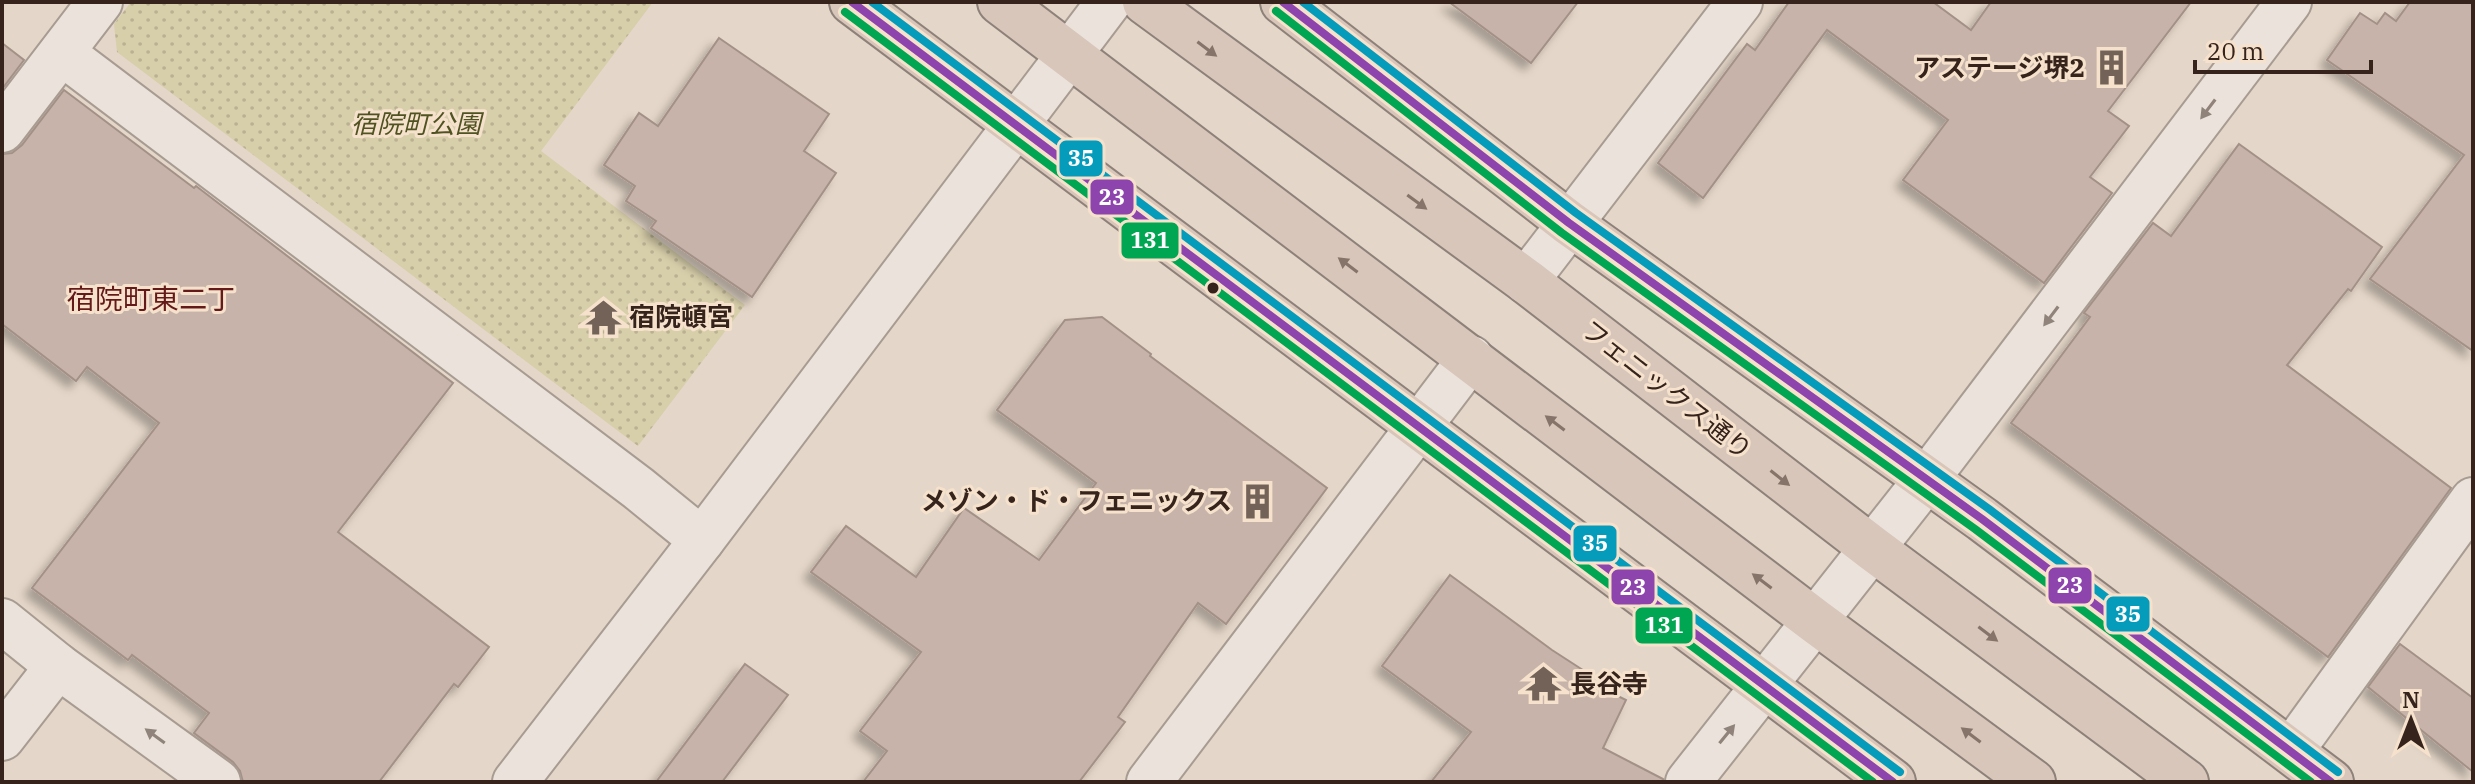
<svg xmlns="http://www.w3.org/2000/svg" width="2475" height="784" font-family="'IBM Plex Serif','Noto Sans JP',serif">
<defs>
<pattern id="park-dots" width="8" height="8" patternUnits="userSpaceOnUse" patternTransform="scale(2)"><rect width="8" height="8" fill="#d7ceaa"/><path d="M2 2h.1M6 6h.1" fill="none" stroke="#b9b192" stroke-width="1.8" stroke-linecap="round"/></pattern>
<filter id="shadow"><feDropShadow dx="-7" dy="7" stdDeviation="4" flood-color="#0004"/></filter>
</defs>
<rect width="100%" height="100%" fill="#e4d6c8"/>
<path fill="url(#park-dots)" d="M131,2H653L541,151L745,305L638,446L117,52L114,24Z"/>
<g fill="#c7b3a9" stroke="#a39188" stroke-width="2" filter="url(#shadow)">
<path d="M1449,2H1578L1531,63Z"/>
<path d="M1789,2H1933L1971,30L1991,2H2191L2108,111L2129,126L2090,177L2112,193L2044,283L1903,180L1948,120L1827,30L1703,198L1658,163L1747,44L1755,50Z"/>
<path d="M2410,2H2473V351L2370,279L2464,155L2327,60L2360,13L2377,24L2385,13L2396,21Z"/>
<path d="M719,38L829,114L804,151L836,173L752,297L651,228L656,221L626,201L635,186L604,165L639,113L658,126Z"/>
<path d="M2,43L24,60L2,89Z"/>
<path d="M64,90L194,188L196,186L453,383L338,532L489,647L458,687L454,684L379,782H243L240,771L233,762L194,733L209,713L132,655L128,660L32,588L159,423L87,367L76,381L2,324V154L12,153L22,145Z"/>
<path d="M2239,144L2382,247L2351,291L2348,289L2287,365L2451,488L2328,657L2011,423L2090,317L2084,313L2153,223L2171,236Z"/>
<path d="M1102,317L1151,354L1150,356L1327,488L1226,624L1198,603L1118,717L1125,722L1079,782H863L887,751L860,731L921,652L811,572L846,526L916,577L964,508L1039,560L1096,483L997,410L1065,320Z"/>
<path d="M1450,575L1552,650L1589,674L1585,680L1626,700L1603,748L1663,779L1664,782H1431L1471,732L1382,666Z"/>
<path d="M2400,644L2473,698V772L2368,687Z"/>
<path d="M745,664L788,695L722,782H656Z"/>
</g>
<g fill="none" stroke-linecap="round" stroke-linejoin="round">
<defs>
<g id="minor">
<path d="M62,53L638,488L702,540"/>
<path d="M2,130L100,2"/>
<path d="M1526,281L1740,2"/>
<path d="M2,621L58,666L218,782"/>
<path d="M2,738L58,666"/>
<path d="M2291,751L2473,500"/>
<path d="M515,782L702,540L1109,2"/>
<path d="M1149,782L1471,358"/>
<path d="M1688,782L1926,480L2289,2"/>
</g>
<g id="highway">
<path d="M852,2L1893,782"/>
<path d="M1000,2L1815,621L2033,782"/>
<path d="M1145,2L1526,281L1872,548L2186,782"/>
<path d="M1283,2L1569,223L1982,519L2331,782"/>
</g>
</defs>
<use href="#minor" stroke="#a89c92" stroke-width="48"/>
<use href="#highway" stroke="#8d8179" stroke-width="48"/>
<use href="#minor" stroke="#ebe3db" stroke-width="44"/>
<use href="#highway" stroke="#d7c6b9" stroke-width="44"/>
<defs>
<g id="bus-1">
<path d="M852,2L1893,782"/>
<path d="M1283,2L1569,223L1982,519L2331,782"/>
</g>
<g id="bus-2">
<path d="M1276,11L1562,233L1975,529L2311,782"/>
<path d="M845,12L1873,782"/>
</g>
<g id="bus-3">
<path d="M872,2L1900,772"/>
<path d="M1303,2L1576,213L1989,509L2338,772"/>
</g>
</defs>
<use href="#bus-1" stroke="#f6e2cc" stroke-width="14"/>
<use href="#bus-2" stroke="#f6e2cc" stroke-width="14"/>
<use href="#bus-3" stroke="#f6e2cc" stroke-width="14"/>
<use href="#bus-1" stroke="#8e44ad" stroke-width="8"/>
<use href="#bus-2" stroke="#00a651" stroke-width="8"/>
<use href="#bus-3" stroke="#059cbc" stroke-width="8"/>
</g>
<defs><path id="oneway-solid" d="M-6-.8H1V-3.2L6.5 0L1 3.2V.8H-6Z" transform="scale(2)"/></defs>
<g fill="#86746a">
<use href="#oneway-solid" transform="translate(1207 49) rotate(37)"/>
<use href="#oneway-solid" transform="translate(1417 202) rotate(36)"/>
<use href="#oneway-solid" transform="translate(1348 265) rotate(-143)"/>
<use href="#oneway-solid" transform="translate(1555 423) rotate(-143)"/>
<use href="#oneway-solid" transform="translate(1780 478) rotate(38)"/>
<use href="#oneway-solid" transform="translate(1762 581) rotate(-143)"/>
<use href="#oneway-solid" transform="translate(1988 634) rotate(37)"/>
<use href="#oneway-solid" transform="translate(1971 735) rotate(-143)"/>
</g>
<g fill="#90837b">
<use href="#oneway-solid" transform="translate(2208 109) rotate(127)"/>
<use href="#oneway-solid" transform="translate(2051 316) rotate(127)"/>
<use href="#oneway-solid" transform="translate(1727 734) rotate(-51)"/>
<use href="#oneway-solid" transform="translate(155 736) rotate(-144)"/>
</g>
<defs>
<symbol id="building-bare" viewBox="-9 -9 18 18"><path d="M-4-6H4V6H1V3H-1V6H-4ZM-2.5-4.3h1.7v1.8h-1.7ZM.8-4.3h1.7v1.8H.8ZM-2.5-1h1.7V.8h-1.7ZM.8-1h1.7V.8H.8Z" fill="#736258" stroke="#f6e2cc" stroke-width="2.5" paint-order="stroke"/></symbol>
<symbol id="temple-bare" viewBox="-9 -9 18 18"><path d="M0-6L5-2H3V0L6.5 2.5H4V6H1.5V3h-3V6H-4V2.5H-6.5L-3 0V-2H-5Z" fill="#736258" stroke="#f6e2cc" stroke-width="2.5" paint-order="stroke"/></symbol>
</defs>
<g fill-rule="evenodd">
<use href="#building-bare" x="2086" y="42" width="51" height="51"/>
<use href="#temple-bare" x="578" y="292" width="51" height="51"/>
<use href="#building-bare" x="1232" y="476" width="51" height="51"/>
<use href="#temple-bare" x="1518" y="658" width="51" height="51"/>
</g>
<circle fill="#36231b" stroke="#f6e2cc" stroke-width="3" cx="1213" cy="288" r="7"/>
<g text-anchor="middle" stroke-width="6" stroke-linejoin="round" paint-order="stroke">
<g font-size="26" font-weight="bold" fill="#36231b" stroke="#f6e2cc" text-anchor="end">
<text x="2085" y="77">アステージ堺2</text>
<text x="629" y="326" text-anchor="start">宿院頓宮</text>
<text x="1232" y="510">メゾン・ド・フェニックス</text>
<text x="1570" y="693" text-anchor="start">長谷寺</text>
</g>
<g font-size="26" font-style="italic" fill="#505321" stroke="#f6e2cc">
<text x="416" y="133">宿院町公園</text>
</g>
<g font-size="26" fill="#36231b" stroke="#f6e2cc">
<text transform="translate(1667 390) rotate(38)" y="9">フェニックス通り</text>
</g>
<g font-size="28" fill="#641a19" stroke="#f6e2cc">
<text x="151" y="309">宿院町東二丁</text>
</g>
</g>
<g stroke="#f6e2cc" stroke-width="3">
<rect x="1058" y="139" width="46" height="39" rx="8" fill="#059cbc"/>
<rect x="1089" y="178" width="46" height="38" rx="8" fill="#8e44ad"/>
<rect x="1120" y="221" width="60" height="39" rx="8" fill="#00a651"/>
<rect x="1572" y="524" width="46" height="39" rx="8" fill="#059cbc"/>
<rect x="2047" y="566" width="46" height="39" rx="8" fill="#8e44ad"/>
<rect x="1610" y="568" width="46" height="38" rx="8" fill="#8e44ad"/>
<rect x="2105" y="595" width="46" height="38" rx="8" fill="#059cbc"/>
<rect x="1634" y="606" width="60" height="39" rx="8" fill="#00a651"/>
</g>
<g font-size="22" text-anchor="middle" font-weight="bold" fill="#fff">
<text x="1081" y="166">35</text>
<text x="1112" y="205">23</text>
<text x="1150" y="248">131</text>
<text x="1595" y="551">35</text>
<text x="2070" y="593">23</text>
<text x="1633" y="595">23</text>
<text x="2128" y="622">35</text>
<text x="1664" y="633">131</text>
</g>
<rect width="2475" height="784" fill="none" stroke="#36231b" stroke-width="8"/>
<g transform="translate(2411 720)" stroke="#f6e2cc" stroke-width="6" paint-order="stroke">
<path d="M0-6L14 30L0 20L-14 30Z" fill="#36231b"/>
<text y="-12" font-size="22" font-weight="bold" text-anchor="middle" fill="#36231b">N</text>
</g>
<path d="M2195 60v12h176v-12" fill="none" stroke="#36231b" stroke-width="4"/>
<text x="2207" y="60" font-size="24" fill="#36231b" stroke="#f6e2cc" stroke-width="6" paint-order="stroke">20 m</text>
</svg>
